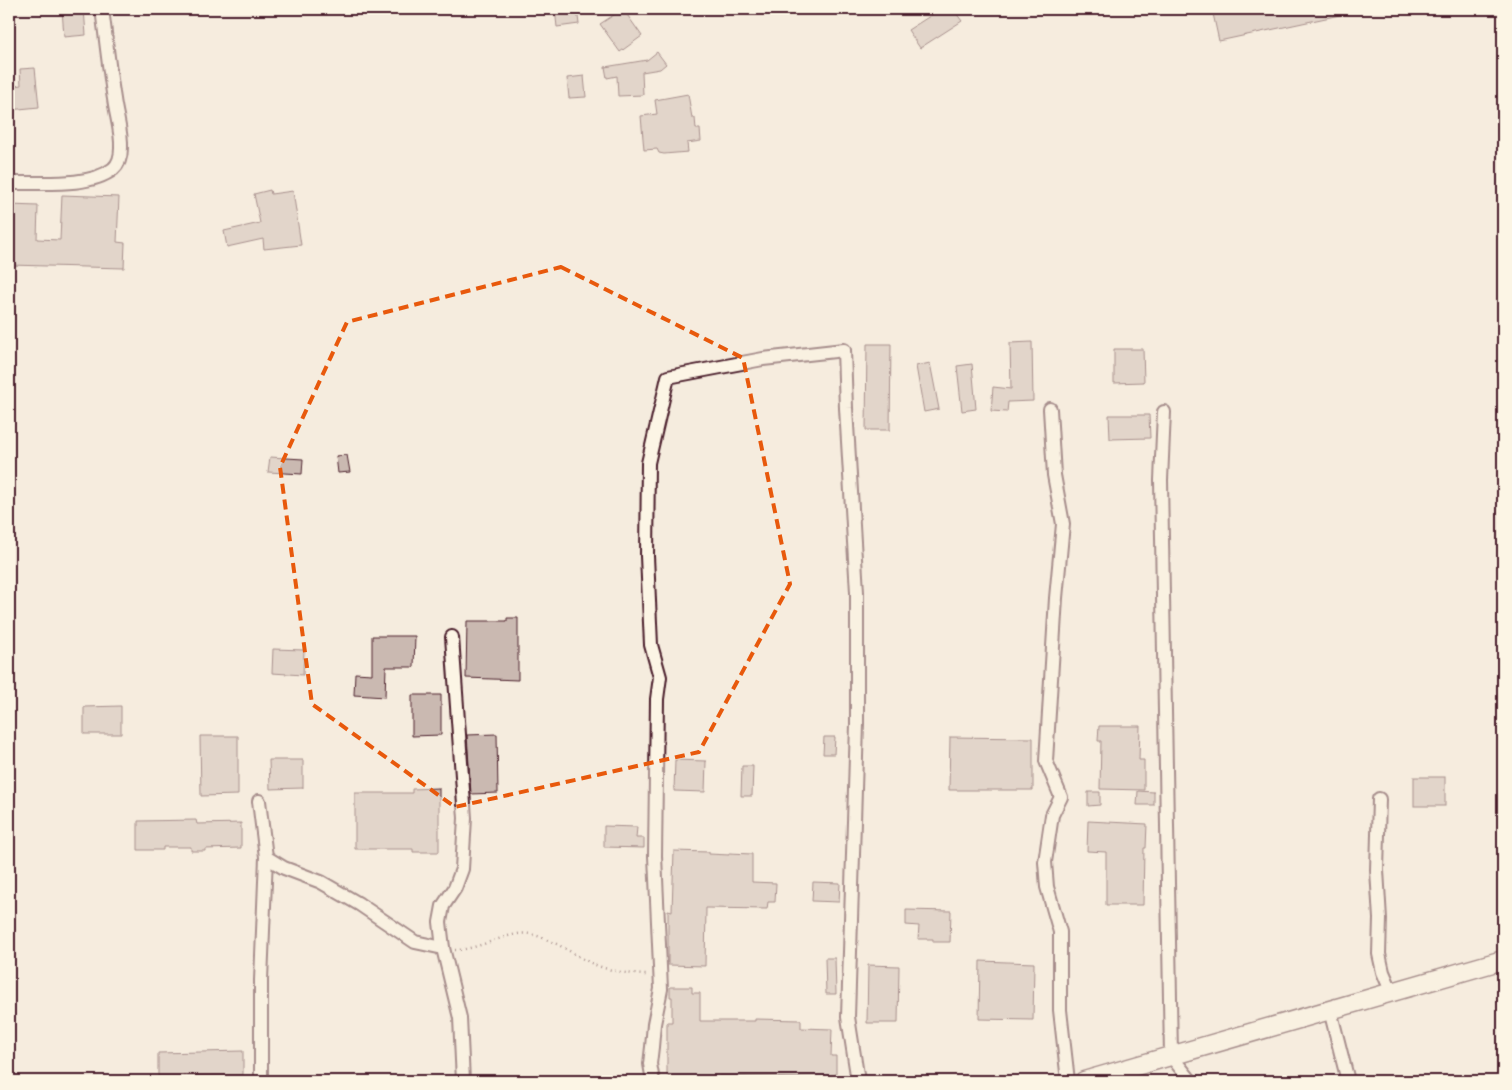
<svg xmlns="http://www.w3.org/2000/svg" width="1512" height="1090" font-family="Delius,sans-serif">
<rect width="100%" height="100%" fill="#f5ecde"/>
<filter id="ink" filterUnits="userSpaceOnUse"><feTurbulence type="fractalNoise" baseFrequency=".02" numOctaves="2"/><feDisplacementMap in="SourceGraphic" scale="10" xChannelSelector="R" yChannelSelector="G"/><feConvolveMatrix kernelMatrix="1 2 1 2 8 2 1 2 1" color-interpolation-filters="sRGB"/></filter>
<g filter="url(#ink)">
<g fill="#cab9b1" stroke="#4a1f2b">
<path d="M62,9H84L86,35L64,37Z"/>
<path d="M555,9H577L579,24L557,27Z"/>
<path d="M623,9L642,36L620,52L600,24Z"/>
<path d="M941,9H953L962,21L920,48L908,30Z"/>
<path d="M1212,9H1348L1349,13L1219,41Z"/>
<path d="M657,52L666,64L660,69L642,72L643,95L618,96L617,76L607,78L605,67L647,60Z"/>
<path d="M35,68L39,107L9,110V87L21,85L20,69Z"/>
<path d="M584,76L586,97L569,98L567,78Z"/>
<path d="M688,94L692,118H695L696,129H700L701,141L687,143L688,152L664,154L659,153L657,149L644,150L641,116L657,114L655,100Z"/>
<path d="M270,190L271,194L293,191L301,245L264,249L263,239L227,247L224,231L260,223L254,194Z"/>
<path d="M62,195L119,197L117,242L125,243L124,268L9,265V205L38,206L37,239L60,240Z"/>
<path d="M1032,342L1033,401L1008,402L1007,412L991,411L993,387L1011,389L1010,343Z"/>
<path d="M867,344H891L890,430H866Z"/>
<path d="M1114,349H1143L1144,382L1114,383Z"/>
<path d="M930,363L939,409L924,412L916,366Z"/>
<path d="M972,364L976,409L962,411L957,366Z"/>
<path d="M1109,415H1149L1150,438L1110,439Z"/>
<path d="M347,455L350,472L338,473L336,456Z"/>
<path d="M270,457L303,459L302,474L268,472Z"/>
<path d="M507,618H518V680L466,678L467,621H507Z"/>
<path d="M372,636H415L414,667H386L385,697L354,695L355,673L372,674Z"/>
<path d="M273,649L304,650L303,675L272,673Z"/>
<path d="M412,695H441V735L412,736Z"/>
<path d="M121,706V734H84V707Z"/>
<path d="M1099,726H1140L1139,760H1144V790L1100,789L1101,741H1098Z"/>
<path d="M497,734L498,793L471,794L467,735Z"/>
<path d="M200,736H238V795L201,796Z"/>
<path d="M824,737H835L834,754H823Z"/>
<path d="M950,737L1033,738V790H949Z"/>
<path d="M269,760H303V788L270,789Z"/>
<path d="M675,760L706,761L705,792L674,791Z"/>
<path d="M742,766H753L752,796H741Z"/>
<rect x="1414" y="777" width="31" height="29"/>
<path d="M439,788V852H413V849H355V793H412V789Z"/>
<path d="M1138,791L1154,792V805H1137Z"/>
<path d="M1088,792H1100V805L1088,806Z"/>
<path d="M196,820L197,824L241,823V848L205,849V851H191V847H163V850H138V821Z"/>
<path d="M1088,821L1147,824L1146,848H1144L1143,905H1106V852L1087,851Z"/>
<path d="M604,826L637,827L636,838H644V848L604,847Z"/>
<path d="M674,851L709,852V854L729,855V853L752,854V882L776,883L775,902H768L767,909L706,908L705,966L668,965V910L672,911Z"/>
<path d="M813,882L840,883L839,902L812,901Z"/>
<path d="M906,910L951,911L950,942H933V939H918L919,926L906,925Z"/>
<path d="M825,958H835L836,994H826Z"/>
<path d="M980,961L1034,963L1033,1020L979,1019Z"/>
<path d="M868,965L899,966L898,1023H867Z"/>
<path d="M670,987H692V993H700V1021H755V1019L801,1020V1028L832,1029L831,1056H836V1079L723,1076H719V1081H669V1075H667V1022H672V997H670Z"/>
<path d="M243,1051V1075L158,1076V1053Z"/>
</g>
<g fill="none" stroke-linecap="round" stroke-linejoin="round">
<defs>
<g id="street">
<path d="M9,183C38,182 89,188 113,169C119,164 121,156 121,148C122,133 116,115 114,99C109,69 106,39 102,9"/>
<path d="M1050,409L1054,475L1063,524L1056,598L1046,761L1061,797L1052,815L1045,862L1047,887L1060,932V1010L1068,1081"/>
<path d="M1164,412L1161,480L1171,1056L1191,1081"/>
<path d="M452,637L465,818L462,869L455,888L443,906L440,922L443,948L460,1018L463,1081"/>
<path d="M1379,799L1377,870L1380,919L1379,954L1383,972L1389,986L1396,991"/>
<path d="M259,801L266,857L261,980V1081"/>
<path d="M266,857L284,868L321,882L359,904L415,942L443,948"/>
<path d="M1330,1010L1348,1081"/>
<path d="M653,1081L650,1064L652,1047L654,1024L661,989L655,856L657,699L660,677L651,645L647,556L648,463L668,377L763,359L844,350L846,408L857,592V724L848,1017L858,1081"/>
</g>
<path id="secondary" d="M1084,1081L1503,960"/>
</defs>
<use href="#street" stroke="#4a1f2b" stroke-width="16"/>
<use href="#secondary" stroke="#4a1f2b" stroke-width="21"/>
<path stroke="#4a1f2b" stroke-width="2.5" stroke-dasharray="1 4" stroke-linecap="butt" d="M455,950C479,950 510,930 530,934C552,939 570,952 589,962C604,970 632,975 649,975"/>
<use href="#street" stroke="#fcf5e5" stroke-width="12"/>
<use href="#secondary" stroke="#fcf5e5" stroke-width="18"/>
</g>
</g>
<path d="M0 0H1512V1090H0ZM561,267L743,358L790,584L699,752L455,807L312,704L280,467L347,322Z" fill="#f5ecde" fill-opacity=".55" fill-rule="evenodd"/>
<path fill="none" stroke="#e8590c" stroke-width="4" stroke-dasharray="10 6" stroke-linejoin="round" d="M561,267L743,358L790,584L699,752L455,807L312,704L280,467L347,322Z"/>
<rect width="1512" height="1090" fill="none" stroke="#fcf5e5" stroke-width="30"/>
<rect x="15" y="15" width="1482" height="1060" fill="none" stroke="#4a1f2b" stroke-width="2" filter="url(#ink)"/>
</svg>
